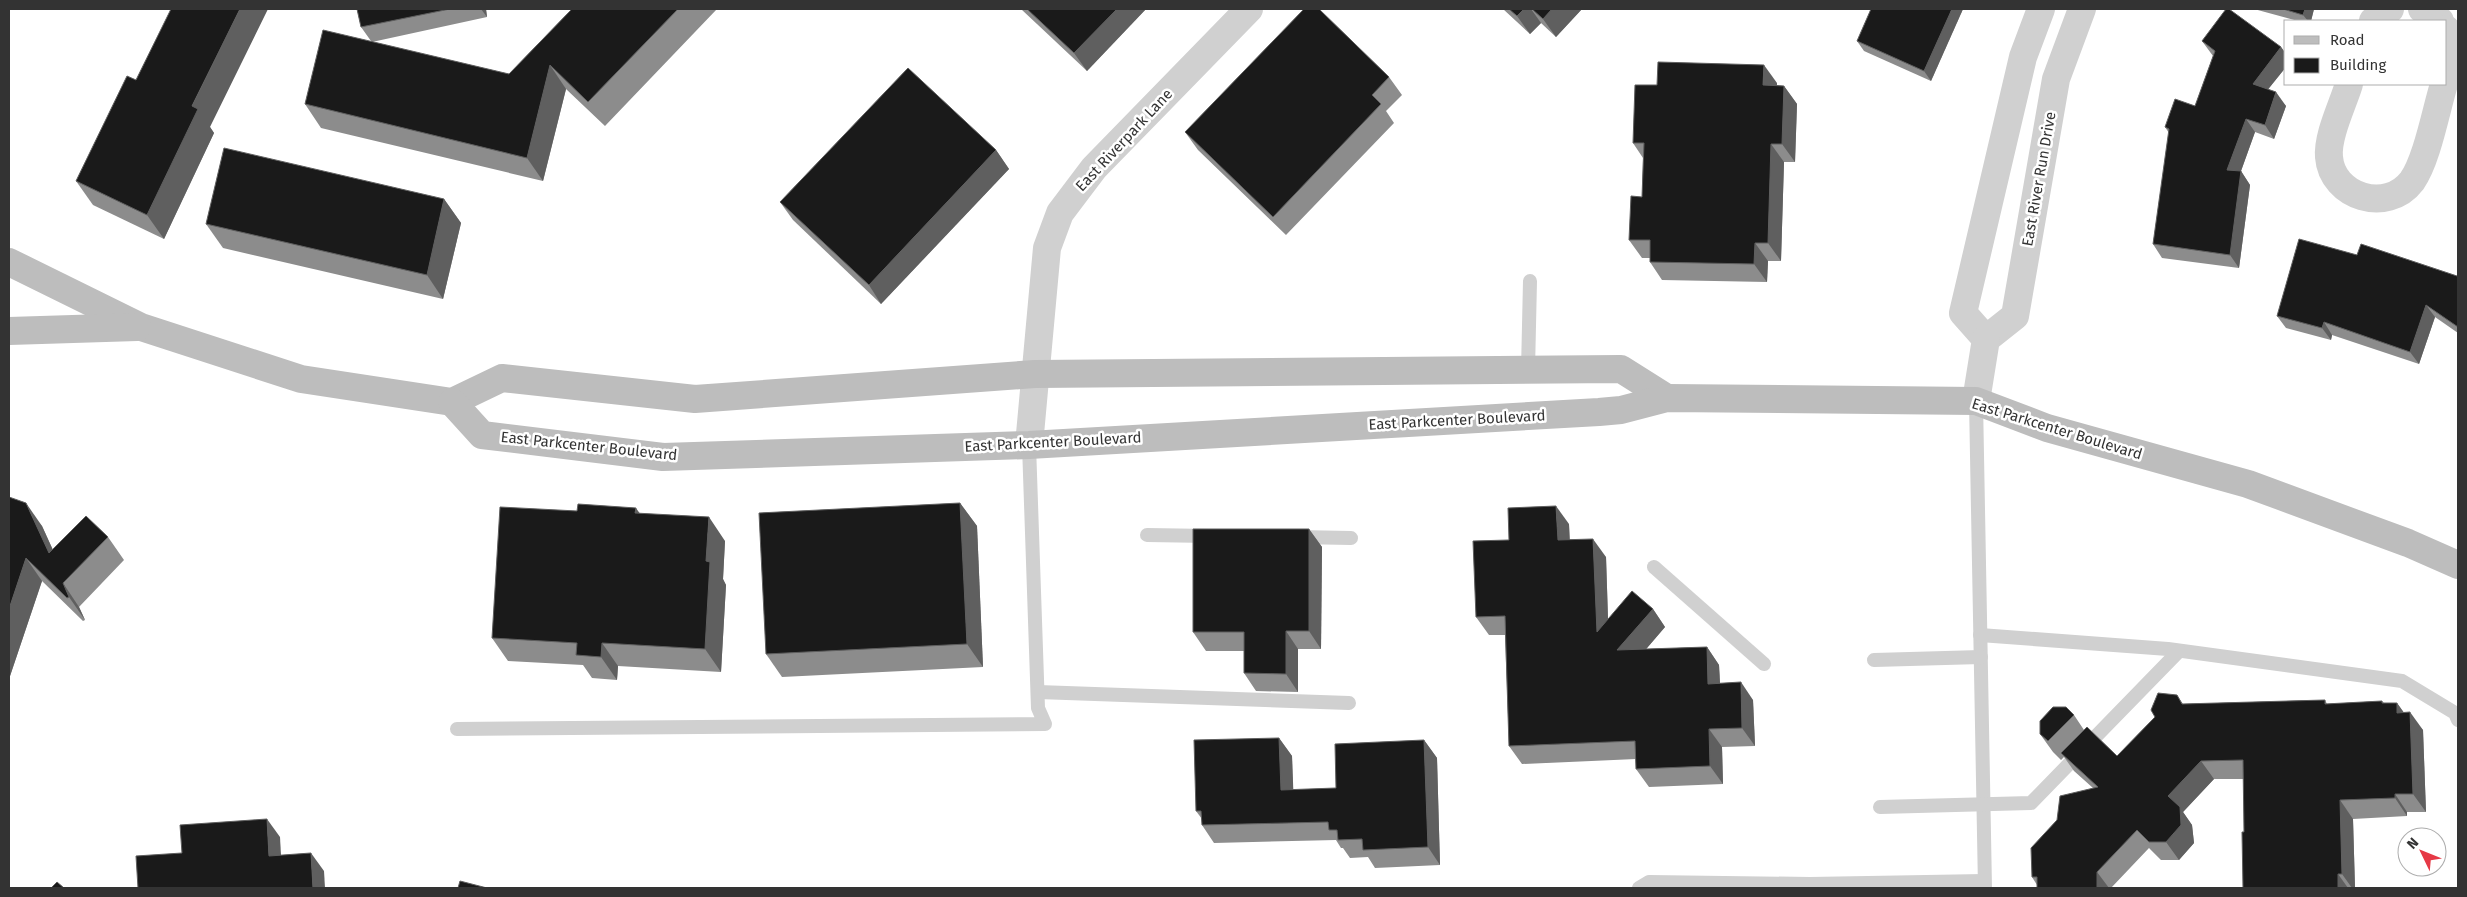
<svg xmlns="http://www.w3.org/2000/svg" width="2467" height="897" font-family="'Fira Sans',sans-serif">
<rect width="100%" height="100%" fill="#fff"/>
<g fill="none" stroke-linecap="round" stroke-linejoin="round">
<g stroke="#d0d0d0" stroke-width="14">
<path d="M1528,370L1530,281"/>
<path d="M1976,401L1985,888"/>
<path d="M1147,535L1210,536"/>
<path d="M1297,537L1351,538"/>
<path d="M1654,567L1764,664"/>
<path d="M1980,635L2168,649L2402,681L2455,713L2458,720"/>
<path d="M1874,660L1981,657"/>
<path d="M1038,692L1349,703"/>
<path d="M457,729L1045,724L1038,708L1029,445"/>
<path d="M1880,807L2031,803L2179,651"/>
<path d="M1639,888L1649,882L1810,884L1984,881"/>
</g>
<g stroke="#d0d0d0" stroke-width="28">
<path d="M2041,9L2023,57L1963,313L1986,339L2015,316L2056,79L2082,9"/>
<path d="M2422,9L2440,21"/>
<path d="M2373,21L2390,9"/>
<path d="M2446,29C2455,47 2451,59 2446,77"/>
<path d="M2349,84C2343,104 2327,136 2329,157C2332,197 2387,214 2412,181C2427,160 2436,110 2444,84"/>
<path d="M1976,401L1986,339"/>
<path d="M1029,445L1047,248L1060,213L1094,168L1249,9"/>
</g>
<g stroke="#bdbdbd" stroke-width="28">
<path d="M9,262L141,327L301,379L452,402L502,378L695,399L1035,374L1621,369L1667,398"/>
<path d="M9,331L137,327"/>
<path d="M452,402L482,435L663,457L1029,445L1599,412L1621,410L1667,398L1976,401L2047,428L2248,484L2408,543L2458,565"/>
</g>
</g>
<g fill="#8c8c8c">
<path d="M357,9H486L487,17L372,42L509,74L572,9H717L605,126L566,89L543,181L321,128L305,104L371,41L361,27Z"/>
<path d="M1021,9H1146L1087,71Z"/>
<path d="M1503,9H1582L1556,37L1541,23L1530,34Z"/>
<path d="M1963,9L1931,81L1864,51L1857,41Z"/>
<path d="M2254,9H2314L2311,21H2298Z"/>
<path d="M2202,41L2281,47L2286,54V67L2268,89L2286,106L2274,139L2255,132L2241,171L2250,185L2239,268L2162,258L2153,244L2169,133L2165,127L2195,106L2213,56Z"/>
<path d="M1389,77L1402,95L1386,111L1394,123L1286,235L1198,150L1185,132Z"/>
<path d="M1777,83V85L1784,86L1797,104L1795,162H1784L1781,261H1768L1767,282L1662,280L1650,262V258H1642L1629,240L1642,197L1643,158L1633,143L1657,85Z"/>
<path d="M210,127L214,133L164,239L93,205L76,181Z"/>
<path d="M996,150L1009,169L881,304L793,220L780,202Z"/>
<path d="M444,199L461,223L443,299L223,248L206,224Z"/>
<path d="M2357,255L2457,276L2458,275V333L2435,317L2419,364L2332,335L2331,340L2286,328L2277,316Z"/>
<path d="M9,497L42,526L53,550L108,537L124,560L79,607L85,620L83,621L42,581L9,679Z"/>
<path d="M960,503L977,526L983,667L782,677L766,654Z"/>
<path d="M577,511L640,514L725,541L723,579L726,585L721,672L618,666L617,680L592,678L583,665L508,661L492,638Z"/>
<path d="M1569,524L1570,540L1606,557L1608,619L1653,609L1665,627L1646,649L1707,647L1719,665L1720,683L1753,700L1755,746L1722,747L1723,784L1649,787L1636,769V759L1522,764L1509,746L1505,635H1489L1476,617L1509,540Z"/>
<path d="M1309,529L1322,547L1321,649H1298V692L1256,691L1244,673V651H1206L1193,632Z"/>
<path d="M2177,695L2183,704L2325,700L2327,704L2382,701L2384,703H2397L2404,713L2423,730L2426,812H2407V816L2353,819L2355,888H2243L2244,832V779H2214L2183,812L2192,825L2194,843L2179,860H2161L2149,848L2111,888H2037V885L2032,877L2093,788L2074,771L2064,757L2061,760L2053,752L2040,734L2074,715L2084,730L2117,756Z"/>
<path d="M1279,738L1292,756L1293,790L1336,788L1424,740L1437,758L1440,865L1375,868L1368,857L1350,858L1343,848H1341L1336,840L1214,843L1202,825V819L1196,811Z"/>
</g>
<g fill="#5f5f5f">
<path d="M240,9H268L210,127L214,133L164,239L147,215L192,106Z"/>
<path d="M481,9H486L487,17Z"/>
<path d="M1117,9H1146L1087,71L1074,53Z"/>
<path d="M1524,9H1531L1541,23L1530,34L1517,16Z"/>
<path d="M1552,9H1582L1556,37L1543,19Z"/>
<path d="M1952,9H1963L1931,81L1924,71Z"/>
<path d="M2305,9H2314L2311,21H2308L2303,15Z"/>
<path d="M2281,47L2286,54V67L2262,97L2253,84Z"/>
<path d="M550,65L566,89L543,181L527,158Z"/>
<path d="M1764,65L1777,83L1776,103L1763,85Z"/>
<path d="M1784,86L1797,104L1795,162L1782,144Z"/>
<path d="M2276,92L2286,106L2274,139L2265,125Z"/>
<path d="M2246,119L2255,132L2241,171L2250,185L2239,268L2230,255L2227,170Z"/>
<path d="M1771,144L1784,162L1781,261L1768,243Z"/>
<path d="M996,150L1009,169L881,304L869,285Z"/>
<path d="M444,199L461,223L443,299L427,275Z"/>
<path d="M1755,243L1768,261L1767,282L1754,264Z"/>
<path d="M2426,305L2435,317L2419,364L2410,352Z"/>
<path d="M2324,322L2332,335L2331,340L2322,328Z"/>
<path d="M26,503L42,526L65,577L49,553Z"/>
<path d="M960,503L977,526L983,667L967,644Z"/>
<path d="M1556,506L1569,524L1570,558L1558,540Z"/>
<path d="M636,508L652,531L635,513Z"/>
<path d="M709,517L725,541L723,579L726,585L721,672L705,649L706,561Z"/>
<path d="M1309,529L1322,547L1321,649L1309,631Z"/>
<path d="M1593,539L1606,557L1609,650L1597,632Z"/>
<path d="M26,558L42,581L9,679V609Z"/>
<path d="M63,583L79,607L85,620L69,597Z"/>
<path d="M1653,609L1665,627L1630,668L1617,650Z"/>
<path d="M1286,631L1298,649V692L1286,674Z"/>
<path d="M602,643L618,666L617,680L601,657Z"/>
<path d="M1707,647L1719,665L1721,702L1708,684Z"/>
<path d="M1741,682L1753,700L1755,746L1742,728Z"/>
<path d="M2397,703L2410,721L2397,713Z"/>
<path d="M2410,712L2423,730L2426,812L2413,794Z"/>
<path d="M1709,729L1722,747L1723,784L1710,766Z"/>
<path d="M1279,738L1292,756L1294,808L1281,790Z"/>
<path d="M1424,740L1437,758L1440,865L1428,847Z"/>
<path d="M2201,761L2214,779L2183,812L2192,825L2194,843L2179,860L2166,842L2168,796Z"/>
<path d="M2395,794L2407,812V816L2395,798Z"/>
<path d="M2340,800L2353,819L2355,888H2352L2342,874Z"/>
<path d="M267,819L280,837L282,874L269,856Z"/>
<path d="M311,853L324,871L325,888H313Z"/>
<path d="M2097,872L2109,888H2097Z"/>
<path d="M2338,874L2348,888H2338Z"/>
</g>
<g fill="#1a1a1a" stroke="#5f5f5f">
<path d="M171,9H240L192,106L198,109L147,215L76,181L127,76L136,80Z"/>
<path d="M357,9H450L361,27Z"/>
<path d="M572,9H678L588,102L550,65L527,158L305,104L323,30L509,74Z"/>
<path d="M1027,9H1117L1074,53Z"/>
<path d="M1304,9H1319L1389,77L1372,95L1381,104L1273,217L1185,132Z"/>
<path d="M1509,9H1524L1517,16Z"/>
<path d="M1532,9H1552L1543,19Z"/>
<path d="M1871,9H1952L1924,71L1857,41Z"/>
<path d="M2226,9H2229L2281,47L2253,84L2276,92L2265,125L2246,119L2227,170L2241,171L2230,255L2153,244L2169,129L2165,127L2175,99L2195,106L2215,51L2202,41Z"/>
<path d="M2283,9H2305L2303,15Z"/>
<path d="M1658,62L1764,65L1763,85L1784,86L1782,144H1771L1768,243H1755L1754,264L1650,262V240H1629L1631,196L1642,197L1644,143H1633L1635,85H1657Z"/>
<path d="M908,68L996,150L869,285L780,202Z"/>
<path d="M224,148L444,199L427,275L206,224Z"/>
<path d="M2299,239L2357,255L2361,244L2457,276L2458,275V327L2426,305L2410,352L2324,322L2322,328L2277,316Z"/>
<path d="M9,497L26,503L49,553L86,516L108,537L63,583L69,597L67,598L26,558L9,609Z"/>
<path d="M960,503L967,644L766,654L759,513Z"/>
<path d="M578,504L636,508L635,513L709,517L706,561L710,562L705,649L602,643L601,657L576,655L577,643L492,638L500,507L577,511Z"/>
<path d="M1556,506L1558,540L1593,539L1597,632L1632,591L1653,609L1617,650L1707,647L1708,684L1741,682L1742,728L1709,729L1710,766L1636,769L1635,741L1509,746L1505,616L1476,617L1473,541L1509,540L1508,508Z"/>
<path d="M1193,529H1309V631H1286V674L1244,673V632H1193Z"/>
<path d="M2158,693L2177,695L2182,704L2325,700V704L2382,701V703H2397V713L2410,712L2413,794H2395V798L2340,800L2342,874H2338V888H2243L2242,832H2244L2243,760L2201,761L2168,796L2180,807L2181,825L2166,842H2149L2137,830L2097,872V888H2037V877H2032L2031,848L2057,820L2060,796L2098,787L2061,753L2087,727L2117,756L2155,717L2151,710Z"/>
<path d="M2053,707H2066L2074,715L2048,741L2040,734V721Z"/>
<path d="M1279,738L1281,790L1336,788L1335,744L1424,740L1428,847L1363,850L1362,839L1338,840L1337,830H1329L1328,822L1202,825L1201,811H1196L1194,740Z"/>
<path d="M267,819L269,856L311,853L313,888H138L136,856L182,853L180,825Z"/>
<path d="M460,881L487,888H458Z"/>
<path d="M57,882L64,888H51Z"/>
</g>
<g text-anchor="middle" stroke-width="5" stroke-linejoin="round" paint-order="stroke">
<g font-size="15" fill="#333" stroke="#fff">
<text transform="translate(1124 140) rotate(-47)" y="5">East Riverpark Lane</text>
<text transform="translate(2039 179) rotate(-80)" y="5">East River Run Drive</text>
<text transform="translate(1457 420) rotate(-3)" y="5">East Parkcenter Boulevard</text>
<text transform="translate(2057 429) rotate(17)" y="5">East Parkcenter Boulevard</text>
<text transform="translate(1053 442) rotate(-3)" y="5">East Parkcenter Boulevard</text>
<text transform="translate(589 446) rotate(6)" y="5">East Parkcenter Boulevard</text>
</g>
</g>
<rect width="2467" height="897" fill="none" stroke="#333333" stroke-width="20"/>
<rect x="2284" y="20" width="162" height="65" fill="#ffffff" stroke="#adadad"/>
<rect x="2294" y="36" width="25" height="8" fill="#bdbdbd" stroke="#adadad"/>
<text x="2330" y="45" font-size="15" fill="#333333">Road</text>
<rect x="2294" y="58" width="25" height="15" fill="#1a1a1a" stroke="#adadad"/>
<text x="2330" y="70" font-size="15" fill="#333333">Building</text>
<g transform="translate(2422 852) rotate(313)"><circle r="24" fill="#ffffff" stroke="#adadad"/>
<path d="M0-4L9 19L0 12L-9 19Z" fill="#e63946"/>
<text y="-8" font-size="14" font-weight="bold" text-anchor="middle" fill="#333333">N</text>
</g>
</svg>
